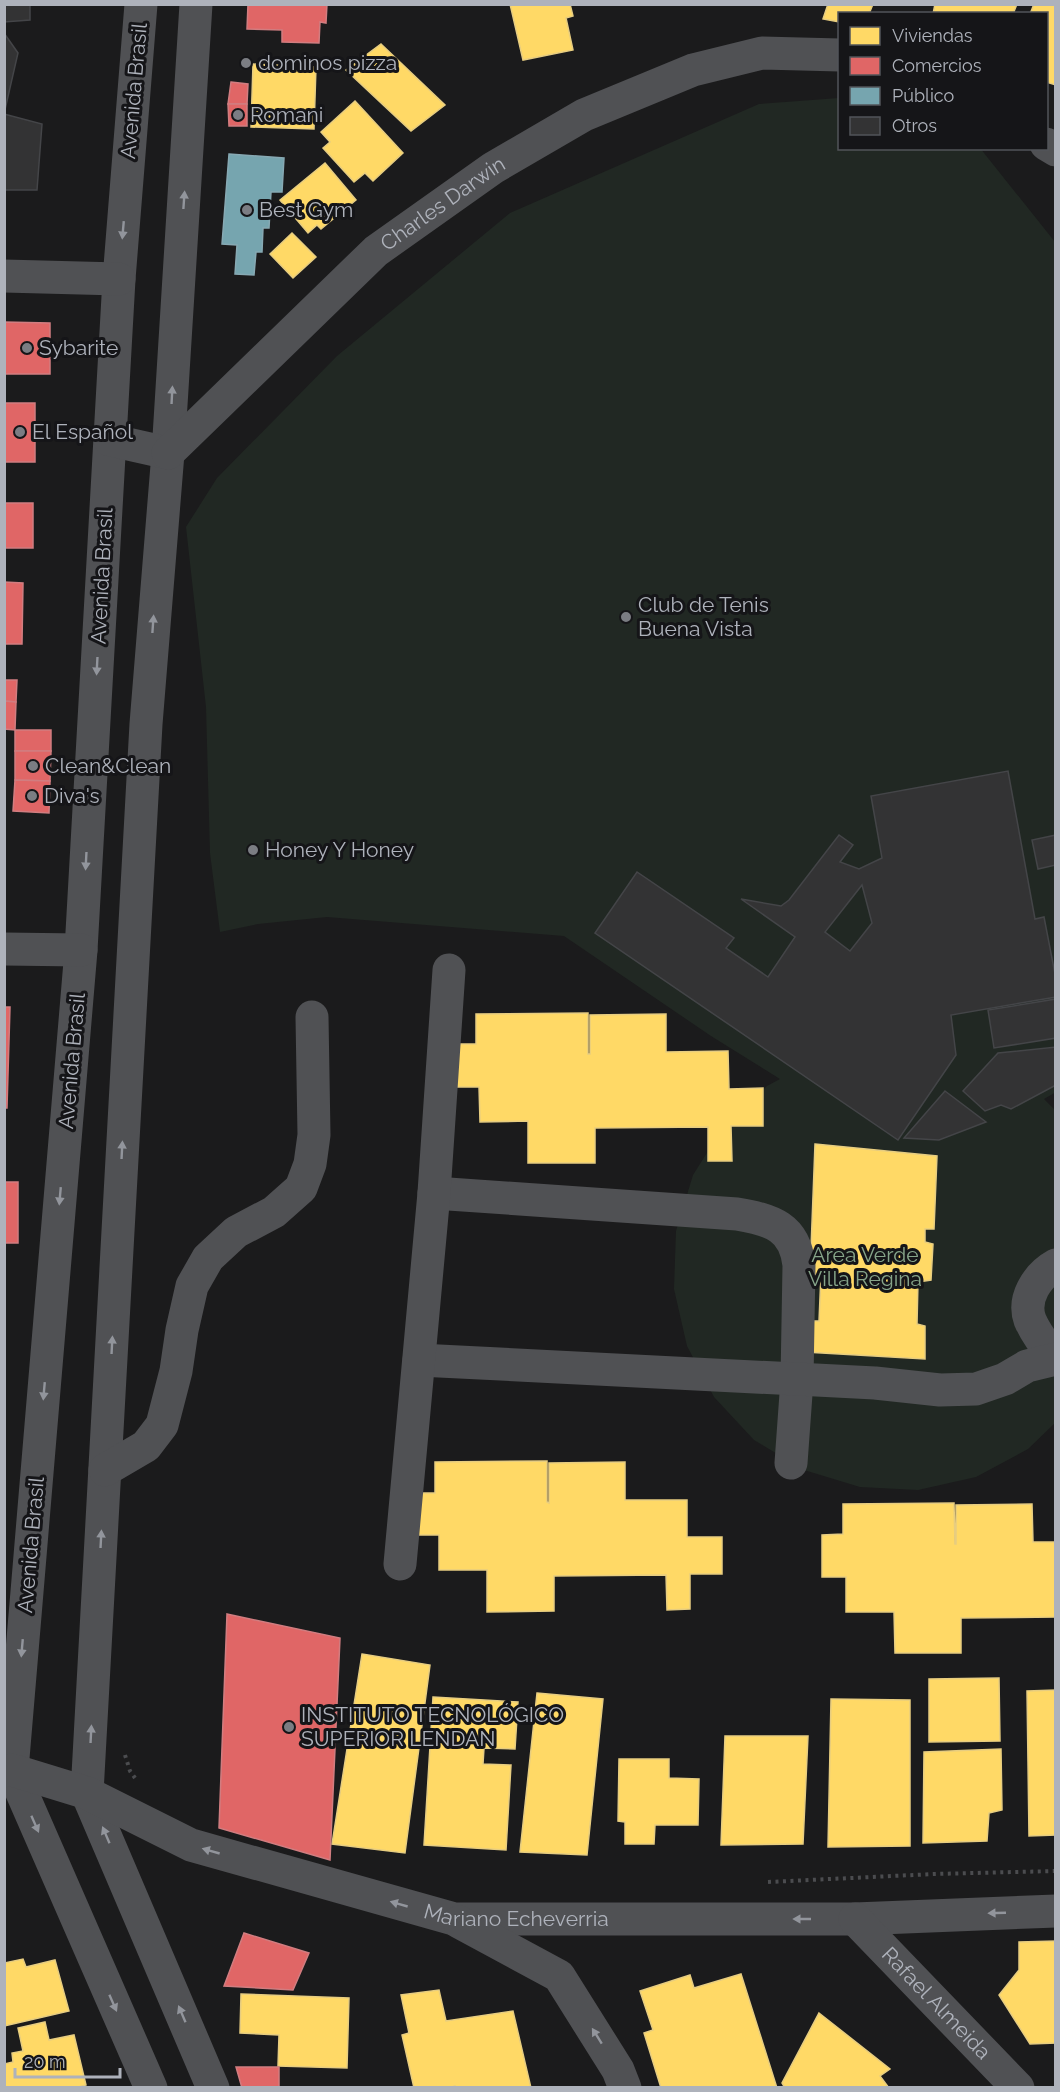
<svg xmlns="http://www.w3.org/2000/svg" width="1060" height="2092" font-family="Raleway,sans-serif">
<rect width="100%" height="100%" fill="#1b1b1c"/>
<path fill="#212823" d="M839,98L840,148H980L1055,242L1056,1092L1044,1099L1056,1111L1055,1423L1028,1449L976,1477L918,1490L860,1487L804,1470L754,1440L714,1397L687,1346L674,1289L676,1231L693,1175L724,1126L767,1086L780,1079L711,1036L564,936L327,917L258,924L220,932L210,853L206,707L186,527L217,478L337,356L510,213L759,104Z"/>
<g fill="#ffd966" stroke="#e7cd80" stroke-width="1.5">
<path d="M510,4H570L573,16L566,18L573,50L523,60Z"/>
<path d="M828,4H873L869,14H840V22L823,19Z"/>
<path d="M935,4H1017L1013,14H933Z"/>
<path d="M1034,4H1056V85L1046,82V14H1030Z"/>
<path d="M381,44L445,105L411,131L346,70Z"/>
<path d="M253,64L316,67L314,129L251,127Z"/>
<path d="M355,101L403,153L373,181L365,173L354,182L323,148L330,142L321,132Z"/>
<path d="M325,163L356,200L321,229L317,225L308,233L280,200Z"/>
<path d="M292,233L316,257L293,278L270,254Z"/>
<path d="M588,1013V1054H590V1015L666,1014V1052L728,1051L729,1089L763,1088V1126H731L732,1161H708V1127L595,1128V1163H528V1121L480,1122L479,1087H456V1044H476V1014Z"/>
<path d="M815,1144L937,1156L934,1229H925V1242L933,1244L931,1280L918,1282L917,1324L925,1326V1359L805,1352L807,1321H819L821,1274L810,1275Z"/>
<path d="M547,1461V1502L549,1503V1463L625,1462V1500H687V1537H722V1574H690V1609L667,1610L666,1575L554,1576V1611L487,1612V1570H439V1535H415L414,1493H435V1462Z"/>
<path d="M954,1503L955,1544H956V1505L1032,1504L1033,1542H1056V1617L961,1618V1653H895L894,1612H846V1577H822V1535L843,1534V1504Z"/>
<path d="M362,1654L430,1665L405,1853L332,1844Z"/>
<path d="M999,1678L1000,1741L929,1742V1679Z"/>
<path d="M1056,1690V1835L1029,1836L1027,1691Z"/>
<path d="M537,1693L603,1699L587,1855L520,1852Z"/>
<path d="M433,1697L518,1702L515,1749L484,1748L483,1764L511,1765L506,1850L424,1845Z"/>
<path d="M831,1699L910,1700V1846L828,1847Z"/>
<path d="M725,1736H808L803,1844L721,1845Z"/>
<path d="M1001,1749L1002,1810L989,1813L987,1841L923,1843L924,1752Z"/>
<path d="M619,1759H669V1778L699,1779L698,1825H655L654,1844H625V1822L618,1821Z"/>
<path d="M1056,1941V2043L1030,2044L999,1995L1019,1970V1942Z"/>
<path d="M23,1959L26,1967L55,1960L69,2011L4,2026V1963Z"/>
<path d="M741,1974L777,2088H661L644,2033L653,2030L640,1991L690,1975L694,1988Z"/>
<path d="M439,1990L446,2021L513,2011L531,2088H456L455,2086L449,2088H414L402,2035L409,2033L401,1995Z"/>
<path d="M241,1994L349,1998L347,2068L278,2066L279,2035L240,2033Z"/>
<path d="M819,2013L890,2069L880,2076L889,2088H785L782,2083Z"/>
<path d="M45,2022L49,2040L74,2035L86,2085L75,2088H4V2064L13,2062L12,2053L23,2051L18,2028Z"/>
</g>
<g fill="#e06666" stroke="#d17d80" stroke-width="1.5">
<path d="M248,4H327L326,23L320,22L319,43L282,42V30L247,29Z"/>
<path d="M231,82L248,84L247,104H228Z"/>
<path d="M228,104H247V126H229Z"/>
<path d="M4,322L50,323V374H4Z"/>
<rect x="4" y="403" width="31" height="59"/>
<rect x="4" y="503" width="29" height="45"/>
<path d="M4,582L23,583L22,644H4Z"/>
<path d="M4,680H17L16,702L4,701Z"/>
<path d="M4,701L16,702L15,730L4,729Z"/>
<rect x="15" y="730" width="36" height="21"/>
<path d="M15,751H51L50,781L15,780Z"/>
<path d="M15,780L50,781L49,813L13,811Z"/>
<path d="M4,1007H10L7,1108H4Z"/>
<rect x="4" y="1182" width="14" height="61"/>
<path d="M227,1614L340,1638L330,1860L219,1828Z"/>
<path d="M244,1933L309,1953L293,1990L224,1986Z"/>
<path d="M236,2067H279V2088H242Z"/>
</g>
<path fill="#76a5af" stroke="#87a9b3" stroke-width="1.5" d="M229,154L284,158L282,192H271L269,228H263L262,252H256L254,275L235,274L237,245L222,244Z"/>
<g fill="#333334" stroke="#444548" stroke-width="1.5" fill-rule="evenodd">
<path d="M4,4H30V20L4,22Z"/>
<path d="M4,33L18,53L4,114Z"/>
<path d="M4,114L42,124L37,190H4Z"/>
<path d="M1008,771L1035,919L1044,917L1056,979V997L951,1015L956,1055L898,1140L595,933L637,872L734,938L726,948L768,977L795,937L741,899L781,906L789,900L839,835L853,845L840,862L859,869L882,858L871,796ZM862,885L872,923L850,951L825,932Z"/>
<path d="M1056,835V865L1038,869L1032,840Z"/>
<path d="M1056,999V1038L994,1048L988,1010Z"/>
<path d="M1056,1047V1085L1011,1109L1001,1105L985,1111L963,1091L998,1053Z"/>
<path d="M945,1091L986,1122L939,1140L904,1138Z"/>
</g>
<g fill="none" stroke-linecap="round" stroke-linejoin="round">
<g stroke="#4b4c4f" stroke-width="4" stroke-dasharray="3 4.5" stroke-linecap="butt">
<path d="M125,1755L130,1771L135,1778"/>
<path d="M768,1882L934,1874L1056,1871"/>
</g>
<g stroke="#505154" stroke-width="33">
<path d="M141,4L119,279L81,950L12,1770L151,2088"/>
<path d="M196,4L168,453L146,724L87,1793L213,2088"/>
<path d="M1046,144L1056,150"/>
<path d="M4,276L119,279"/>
<path d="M110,440L168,453"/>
<path id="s1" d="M168,453L376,251L493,168L584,115L693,70L762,53L840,55"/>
<path d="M4,949L81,950"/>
<path d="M434,1193L737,1214C772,1220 795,1227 799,1265L797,1380L791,1463"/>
<path d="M1056,1265C1038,1275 1022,1298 1030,1320C1036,1334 1046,1347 1056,1359"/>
<path d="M419,1360L875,1383L940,1390L976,1389L1005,1379L1027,1366L1056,1359"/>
<path d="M105,1470L146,1446L162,1425L176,1371L182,1330L192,1286L208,1258L236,1232L274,1212L301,1188L310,1164L314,1135L312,1017"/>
<path d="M400,1564L434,1193L449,970"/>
<path id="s2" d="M4,1771L12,1770L87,1793L191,1845L454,1919H855L1056,1911"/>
<path id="s3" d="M855,1919L1018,2088"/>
<path d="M459,1922L559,1976L618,2070L625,2088"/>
</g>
</g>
<defs><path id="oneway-solid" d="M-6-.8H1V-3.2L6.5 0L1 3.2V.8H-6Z" transform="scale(1.5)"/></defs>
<g fill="#92959c">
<use href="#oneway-solid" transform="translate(184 200) rotate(-86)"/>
<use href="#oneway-solid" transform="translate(123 230) rotate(95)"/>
<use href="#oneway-solid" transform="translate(172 395) rotate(-87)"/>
<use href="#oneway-solid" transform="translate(153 624) rotate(-86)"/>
<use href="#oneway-solid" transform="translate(97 666) rotate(93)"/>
<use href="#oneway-solid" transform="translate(86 861) rotate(93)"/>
<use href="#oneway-solid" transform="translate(122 1150) rotate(-87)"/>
<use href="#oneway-solid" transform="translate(60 1196) rotate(95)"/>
<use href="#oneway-solid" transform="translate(112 1345) rotate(-87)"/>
<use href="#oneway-solid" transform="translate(44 1391) rotate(95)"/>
<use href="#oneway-solid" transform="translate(101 1539) rotate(-87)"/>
<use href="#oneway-solid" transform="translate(22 1648) rotate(95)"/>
<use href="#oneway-solid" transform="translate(91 1734) rotate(-87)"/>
<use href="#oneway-solid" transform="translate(35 1824) rotate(66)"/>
<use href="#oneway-solid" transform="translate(106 1835) rotate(-113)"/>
<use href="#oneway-solid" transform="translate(211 1851) rotate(-164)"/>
<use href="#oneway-solid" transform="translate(399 1904) rotate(-164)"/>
<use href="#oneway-solid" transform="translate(997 1913) rotate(178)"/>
<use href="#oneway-solid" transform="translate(802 1919) rotate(180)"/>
<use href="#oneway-solid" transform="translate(113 2003) rotate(66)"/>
<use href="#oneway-solid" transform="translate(182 2014) rotate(-113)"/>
<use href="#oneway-solid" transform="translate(597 2036) rotate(-122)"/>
</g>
<g fill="#7b7d83" stroke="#151518" stroke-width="2">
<circle cx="246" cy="63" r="6"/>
<circle cx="238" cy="115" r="6"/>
<circle cx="247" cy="210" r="6"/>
<circle cx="27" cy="348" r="6"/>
<circle cx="20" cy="432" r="6"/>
<circle cx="626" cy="617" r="6"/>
<circle cx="33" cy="766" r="6"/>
<circle cx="32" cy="796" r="6"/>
<circle cx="253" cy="850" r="6"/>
<circle cx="289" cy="1727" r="6"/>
</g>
<g text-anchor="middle" stroke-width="6" stroke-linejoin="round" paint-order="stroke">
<g font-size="21" fill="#aeb2bb" stroke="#151518" text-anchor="start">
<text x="258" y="70">dominos pizza</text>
<text x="250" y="122">Romani</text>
<text x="259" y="217">Best Gym</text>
<text x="39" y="355">Sybarite</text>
<text x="32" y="439">El Español</text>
<text x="638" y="612">Club de Tenis<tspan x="638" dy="24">Buena Vista</tspan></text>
<text x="45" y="773">Clean&amp;Clean</text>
<text x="44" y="803">Diva's</text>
<text x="265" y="857">Honey Y Honey</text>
<text x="301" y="1722">INSTITUTO TECNOLÓGICO<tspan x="301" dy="24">SUPERIOR LENDAN</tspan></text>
</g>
<g font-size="21" fill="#aeb2bb" stroke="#151518">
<text transform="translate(134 91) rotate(-85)" y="7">Avenida Brasil</text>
<text dy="7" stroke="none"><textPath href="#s1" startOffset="372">Charles Darwin</textPath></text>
<text transform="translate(102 576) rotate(-87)" y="7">Avenida Brasil</text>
<text transform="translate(72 1061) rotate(-85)" y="7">Avenida Brasil</text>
<text transform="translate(31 1545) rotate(-85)" y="7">Avenida Brasil</text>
<text dy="7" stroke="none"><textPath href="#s2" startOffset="538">Mariano Echeverria</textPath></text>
<text dy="7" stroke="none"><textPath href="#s3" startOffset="117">Rafael Almeida</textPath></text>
</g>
<g font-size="21" fill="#86a489" stroke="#151518">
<text x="865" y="1262">Area Verde<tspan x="865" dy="24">Villa Regina</tspan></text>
</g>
</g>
<rect width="1060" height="2092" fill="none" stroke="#aeb2bb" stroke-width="12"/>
<rect x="838" y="12" width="210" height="138" fill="#151518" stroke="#525459" stroke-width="1.5"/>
<rect x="850" y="27" width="30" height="18" fill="#ffd966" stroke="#525459" stroke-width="1.5"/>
<text x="892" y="42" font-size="18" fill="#aeb2bb">Viviendas</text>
<rect x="850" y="57" width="30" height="18" fill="#e06666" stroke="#525459" stroke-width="1.5"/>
<text x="892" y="72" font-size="18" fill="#aeb2bb">Comercios</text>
<rect x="850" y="87" width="30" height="18" fill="#76a5af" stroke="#525459" stroke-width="1.5"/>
<text x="892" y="102" font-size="18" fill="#aeb2bb">Público</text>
<rect x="850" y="117" width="30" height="18" fill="#333334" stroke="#525459" stroke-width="1.5"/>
<text x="892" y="132" font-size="18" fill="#aeb2bb">Otros</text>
<path d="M15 2068v9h105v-9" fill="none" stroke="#aeb2bb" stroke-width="3"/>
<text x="24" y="2068" font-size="18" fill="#aeb2bb" stroke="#151518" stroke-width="4.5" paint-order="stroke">20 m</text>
</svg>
